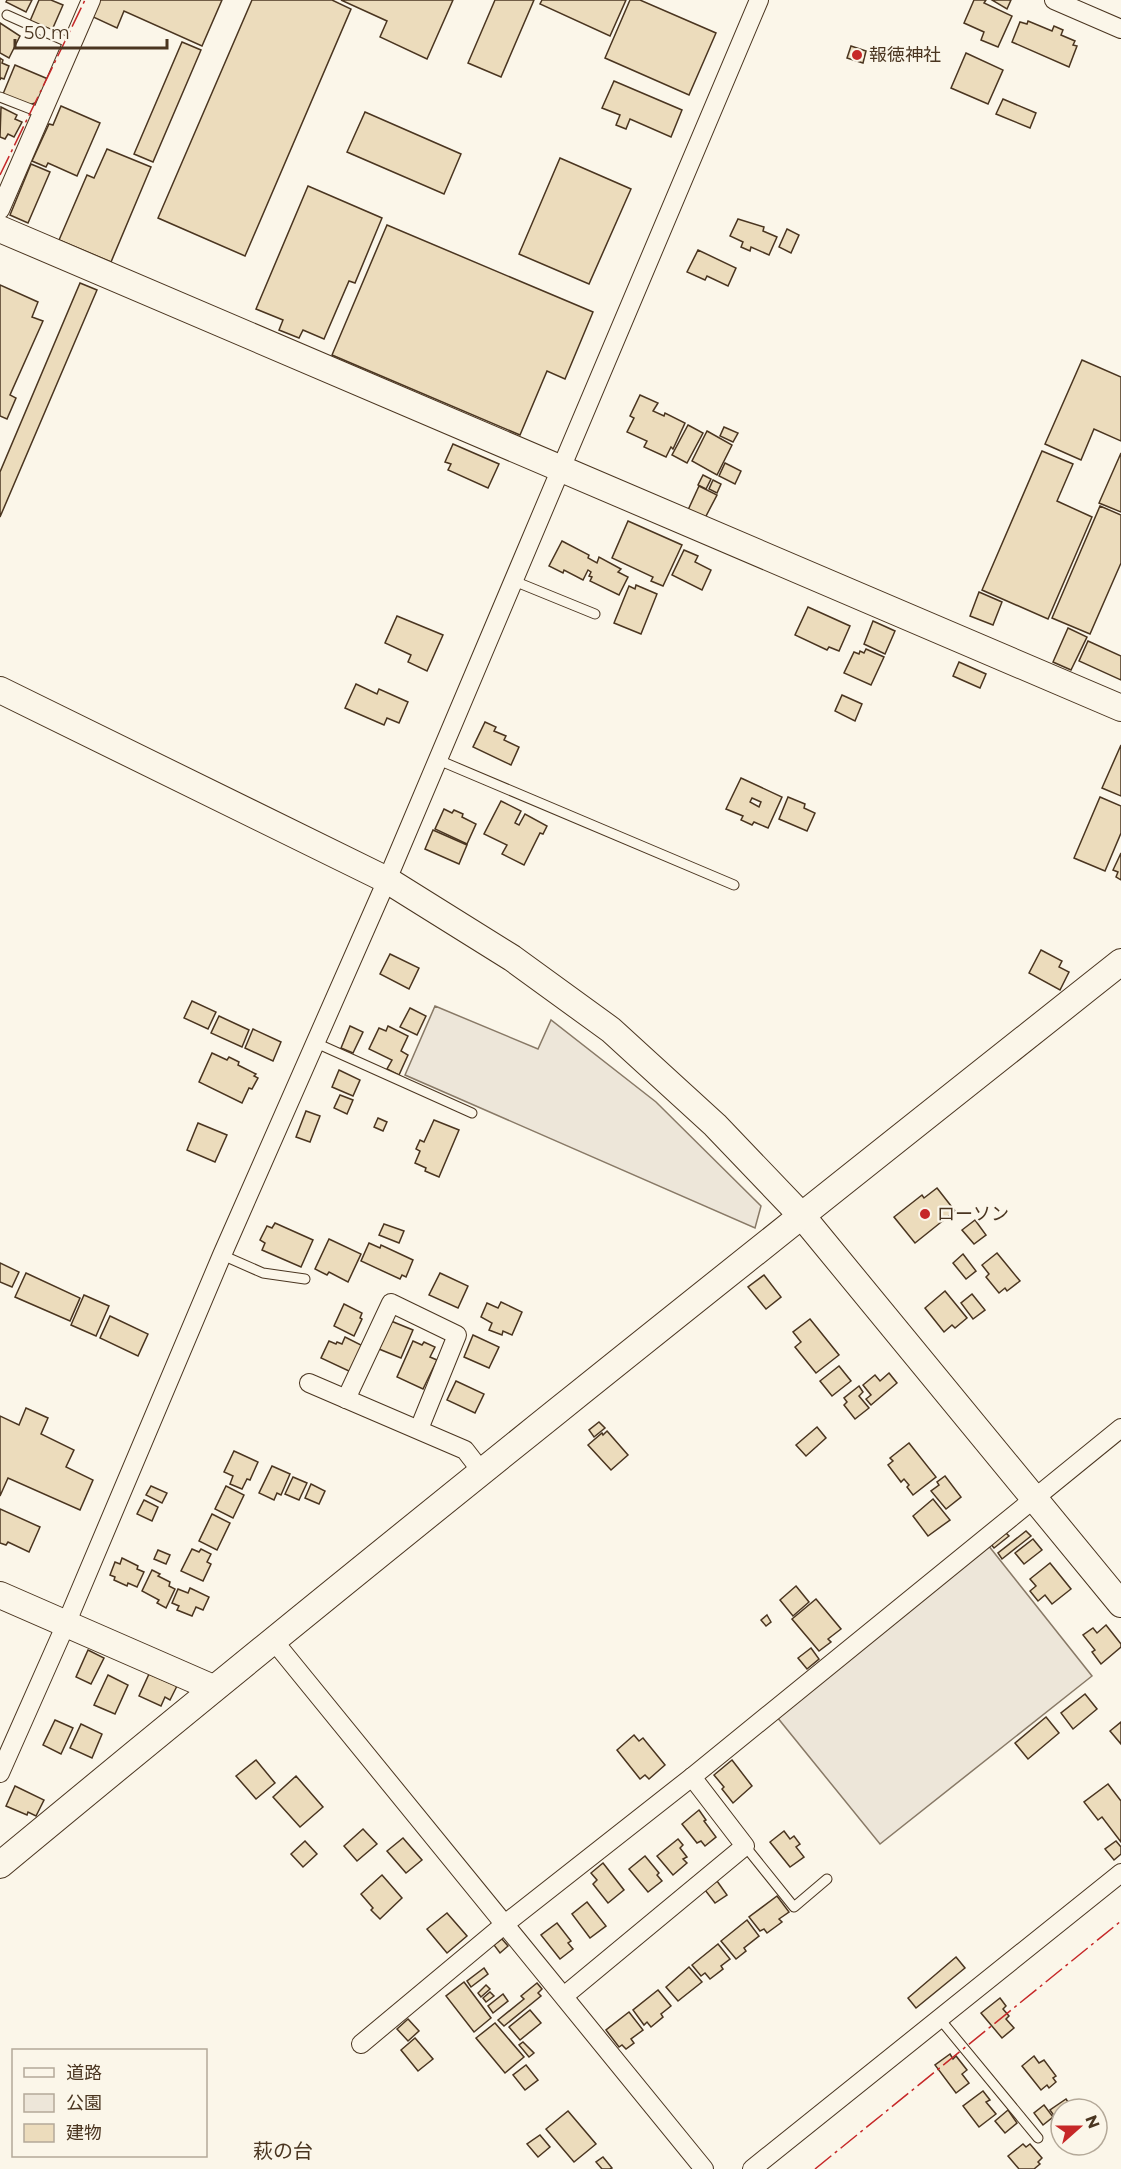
<svg xmlns="http://www.w3.org/2000/svg" width="1121" height="2169" font-family="Montserrat,'Noto Sans JP',sans-serif">
<rect width="100%" height="100%" fill="#fbf6e9"/>
<g fill="#ede6d9" stroke="#887966" stroke-width="1.5">
<path d="M435,1006L538,1049L551,1020L656,1102L761,1206L755,1228L405,1075Z"/>
<path d="M988,1545L1092,1676L880,1844L777,1717Z"/>
</g>
<g fill="#ecdcbc" stroke="#4a3520" stroke-width="1.5" fill-rule="evenodd">
<path d="M7,0H32L26,12L6,2Z"/>
<path d="M39,0H51L63,5L52,30L30,21Z"/>
<path d="M98,0H222L202,46L124,11L117,28L91,16Z"/>
<path d="M252,0H332L351,9L245,256L158,218Z"/>
<path d="M341,0H453L427,59L380,37L387,21Z"/>
<path d="M495,0H534L501,77L468,63Z"/>
<path d="M542,0H626L610,36L540,4Z"/>
<path d="M630,0H640L716,33L689,95L605,58Z"/>
<path d="M974,0H986L984,3L1012,16L998,47L981,40L984,32L964,23Z"/>
<path d="M992,0H1011L1007,9Z"/>
<path d="M1028,21L1052,31L1054,26L1063,30L1061,35L1075,41L1073,45L1077,46L1069,67L1012,42L1020,22L1027,24Z"/>
<path d="M0,23L20,36L9,58L0,53Z"/>
<path d="M182,42L201,50L153,162L134,154Z"/>
<path d="M851,46L866,51L863,63L847,58Z"/>
<path d="M966,53L1003,70L988,104L951,88Z"/>
<path d="M0,58L3,60L2,63L9,66L4,79L1,78L0,80Z"/>
<path d="M15,65L48,79L38,102L29,105L3,94Z"/>
<path d="M614,81L682,110L671,137L630,119L626,129L616,125L620,115L602,108Z"/>
<path d="M1003,99L1036,113L1030,128L996,114Z"/>
<path d="M61,106L100,123L77,176L48,163L46,167L32,161L49,124L53,125Z"/>
<path d="M1,107L17,115L15,119L22,122L14,137L8,134L5,139L0,137Z"/>
<path d="M365,112L461,154L444,194L347,152Z"/>
<path d="M107,149L151,167L111,262L59,240L87,175L94,178Z"/>
<path d="M560,158L631,189L589,284L519,254Z"/>
<path d="M31,164L50,172L28,223L10,215Z"/>
<path d="M308,186L382,218L355,283L349,281L324,339L303,330L299,338L279,330L283,320L256,309Z"/>
<path d="M738,219L764,227L763,231L777,237L769,255L751,247L750,251L741,247L743,242L730,236Z"/>
<path d="M387,225L593,312L565,379L547,371L520,435L332,355Z"/>
<path d="M787,229L799,235L791,253L779,247Z"/>
<path d="M698,250L736,268L728,286L707,276L705,280L687,272Z"/>
<path d="M80,283L97,290L0,517V472Z"/>
<path d="M0,285L38,302L32,317L43,321L10,395L16,398L7,419L0,416Z"/>
<path d="M1082,360L1121,377V441L1094,429L1081,460L1045,444Z"/>
<path d="M640,395L658,403L653,411L664,416L665,413L685,423L673,449L671,447L666,457L644,447L647,441L627,432L634,418L630,416Z"/>
<path d="M688,425L703,433L687,463L672,455Z"/>
<path d="M724,427L738,433L733,442L720,436Z"/>
<path d="M707,431L732,445L717,475L692,461Z"/>
<path d="M453,444L499,464L488,488L448,470L451,464L445,462Z"/>
<path d="M1042,451L1073,464L1057,501L1092,517L1048,619L982,590Z"/>
<path d="M1121,453V512L1099,503Z"/>
<path d="M725,463L741,471L735,484L719,476Z"/>
<path d="M703,475L711,479L706,489L698,485Z"/>
<path d="M713,480L721,484L717,493L709,489Z"/>
<path d="M699,486L717,495L705,518L688,510Z"/>
<path d="M1100,506L1121,515V563L1090,634L1052,618Z"/>
<path d="M628,521L682,545L663,586L651,581L653,577L612,558Z"/>
<path d="M562,541L589,555L588,558L597,563L599,557L621,569L618,572L628,577L619,595L590,581L592,577L589,576L591,572L588,570L583,580L564,570L563,573L549,566Z"/>
<path d="M684,550L698,556L695,562L711,570L702,590L672,575Z"/>
<path d="M636,585L657,594L641,634L614,623L629,586L635,589Z"/>
<path d="M979,592L1002,602L993,625L970,616Z"/>
<path d="M808,607L850,626L839,651L829,647L827,650L795,635Z"/>
<path d="M397,616L443,635L427,671L408,662L411,655L385,643Z"/>
<path d="M873,621L895,631L885,654L864,644Z"/>
<path d="M1068,628L1087,637L1071,670L1053,662Z"/>
<path d="M1088,641L1121,656V680L1079,661Z"/>
<path d="M866,649L884,657L871,685L844,673L854,652L859,654L860,651L864,653Z"/>
<path d="M959,662L986,674L980,688L953,676Z"/>
<path d="M356,684L377,694L379,689L408,702L399,723L387,718L384,725L345,708Z"/>
<path d="M842,695L862,704L855,721L835,711Z"/>
<path d="M485,722L496,727L494,731L506,736L504,740L519,747L511,765L473,747Z"/>
<path d="M1121,745V796L1102,788Z"/>
<path d="M741,778L782,797L768,828L754,822L752,825L741,820L743,816L726,809ZM752,798L761,802L759,807L750,802Z"/>
<path d="M788,797L805,804L804,808L815,813L807,831L779,819Z"/>
<path d="M1100,797L1121,806V833L1105,871L1074,858Z"/>
<path d="M501,801L521,811L515,823L519,825L525,814L547,826L543,834L540,833L524,865L502,854L507,845L484,834Z"/>
<path d="M444,809L452,813L454,810L463,814L462,817L476,824L467,844L435,829Z"/>
<path d="M433,830L467,845L459,864L425,849Z"/>
<path d="M1121,853V880L1116,877L1118,872L1113,870Z"/>
<path d="M1041,950L1062,961L1059,967L1069,972L1060,990L1029,973Z"/>
<path d="M390,954L419,968L409,989L380,974Z"/>
<path d="M192,1001L216,1012L208,1029L184,1018Z"/>
<path d="M410,1008L426,1016L417,1035L400,1027Z"/>
<path d="M219,1016L249,1030L242,1047L211,1033Z"/>
<path d="M350,1026L363,1032L353,1053L341,1048Z"/>
<path d="M388,1026L408,1036L401,1051L408,1055L399,1075L387,1069L392,1060L369,1049L379,1028L386,1031Z"/>
<path d="M253,1029L281,1042L273,1061L245,1048Z"/>
<path d="M212,1053L227,1060L229,1057L239,1062L238,1065L256,1074L254,1076L258,1078L252,1089L249,1088L242,1103L199,1082Z"/>
<path d="M339,1070L360,1080L353,1096L332,1087Z"/>
<path d="M340,1095L353,1100L347,1114L334,1108Z"/>
<path d="M306,1111L320,1116L310,1142L296,1137Z"/>
<path d="M378,1118L387,1122L383,1131L374,1127Z"/>
<path d="M434,1120L459,1130L439,1177L425,1171L426,1168L415,1163L420,1151L416,1149L420,1140L424,1142Z"/>
<path d="M198,1123L227,1135L215,1162L187,1150Z"/>
<path d="M937,1188L955,1211L915,1243L894,1217L922,1195L924,1198Z"/>
<path d="M975,1220L986,1235L974,1244L962,1230Z"/>
<path d="M275,1223L313,1240L301,1267L262,1250L265,1243L260,1240L267,1226L272,1228Z"/>
<path d="M384,1224L404,1231L399,1243L379,1235Z"/>
<path d="M329,1239L361,1254L348,1282L329,1272L327,1275L315,1269Z"/>
<path d="M369,1243L380,1248L381,1245L413,1260L406,1277L402,1275L400,1279L361,1261Z"/>
<path d="M997,1253L1020,1281L1007,1291L1005,1288L999,1293L986,1277L989,1274L982,1265Z"/>
<path d="M963,1254L976,1271L966,1279L953,1263Z"/>
<path d="M0,1263L19,1272L12,1287L0,1282Z"/>
<path d="M26,1273L80,1298L70,1321L15,1297Z"/>
<path d="M440,1273L468,1286L458,1308L429,1295Z"/>
<path d="M764,1275L781,1297L766,1309L748,1287Z"/>
<path d="M945,1291L967,1318L955,1328L952,1325L944,1332L925,1308Z"/>
<path d="M972,1294L985,1310L973,1319L961,1303Z"/>
<path d="M84,1295L109,1306L96,1336L71,1325Z"/>
<path d="M501,1302L522,1312L512,1335L503,1331L502,1335L489,1330L492,1323L481,1317L487,1303L498,1308Z"/>
<path d="M344,1304L362,1313L360,1318L362,1319L354,1336L334,1326Z"/>
<path d="M110,1316L148,1334L138,1356L100,1338Z"/>
<path d="M810,1319L839,1355L816,1373L795,1347L801,1342L793,1332Z"/>
<path d="M391,1321L413,1330L401,1358L379,1349Z"/>
<path d="M473,1335L499,1347L489,1368L464,1357Z"/>
<path d="M345,1337L363,1346L351,1372L321,1358L329,1341L336,1344L337,1342L342,1344Z"/>
<path d="M413,1341L422,1345L424,1342L435,1347L430,1357L437,1360L423,1389L397,1377Z"/>
<path d="M839,1366L851,1381L832,1396L820,1381Z"/>
<path d="M889,1373L897,1383L871,1405L866,1399L871,1395L863,1385L875,1375L880,1381Z"/>
<path d="M456,1381L484,1394L475,1413L447,1400Z"/>
<path d="M859,1386L863,1392L859,1396L869,1408L855,1419L844,1405L847,1402L844,1398Z"/>
<path d="M26,1408L48,1418L41,1434L74,1450L66,1467L93,1480L80,1510L8,1478L0,1496V1416L19,1425Z"/>
<path d="M599,1422L605,1428L594,1437L589,1430Z"/>
<path d="M817,1427L826,1438L806,1456L796,1445Z"/>
<path d="M607,1431L628,1455L611,1470L588,1445L602,1433L603,1435Z"/>
<path d="M909,1443L936,1477L913,1495L907,1487L909,1485L904,1479L901,1482L888,1465L893,1461L890,1458Z"/>
<path d="M234,1451L258,1462L250,1480L247,1479L242,1489L230,1484L233,1476L224,1472Z"/>
<path d="M272,1466L290,1474L281,1495L277,1493L274,1500L259,1493Z"/>
<path d="M945,1476L961,1497L946,1509L931,1491L939,1485L937,1482Z"/>
<path d="M293,1477L307,1483L299,1500L285,1494Z"/>
<path d="M311,1484L325,1491L319,1504L305,1498Z"/>
<path d="M151,1486L167,1493L162,1503L146,1495Z"/>
<path d="M226,1486L244,1495L233,1518L215,1509Z"/>
<path d="M933,1499L950,1520L928,1536L913,1516Z"/>
<path d="M144,1500L158,1507L152,1521L137,1514Z"/>
<path d="M0,1509L40,1527L29,1552L8,1542L6,1545L0,1543Z"/>
<path d="M212,1514L230,1523L217,1550L199,1541Z"/>
<path d="M1004,1531L1009,1536L994,1548L990,1543Z"/>
<path d="M1026,1531L1031,1536L1002,1559L998,1553Z"/>
<path d="M1033,1539L1042,1550L1024,1564L1015,1553Z"/>
<path d="M192,1549L199,1552L201,1549L211,1554L207,1562L211,1564L203,1581L181,1571Z"/>
<path d="M158,1550L170,1555L166,1564L154,1559Z"/>
<path d="M122,1558L138,1566L137,1569L144,1572L137,1587L128,1583L127,1586L114,1580L115,1577L110,1575L115,1562L120,1564Z"/>
<path d="M1050,1563L1071,1589L1052,1604L1045,1595L1038,1601L1030,1591L1036,1586L1030,1579Z"/>
<path d="M152,1570L160,1574L158,1576L170,1582L169,1586L175,1589L166,1608L157,1603L159,1600L142,1591Z"/>
<path d="M796,1586L809,1602L793,1616L780,1600Z"/>
<path d="M190,1588L209,1597L203,1610L196,1607L192,1616L177,1610L179,1606L172,1603L178,1589L188,1593Z"/>
<path d="M816,1599L841,1629L828,1639L831,1642L819,1651L792,1619Z"/>
<path d="M767,1615L771,1622L766,1626L761,1620Z"/>
<path d="M1106,1625L1121,1644V1647L1101,1664L1092,1652L1095,1650L1083,1635L1093,1628L1097,1633Z"/>
<path d="M811,1648L819,1659L807,1669L798,1658Z"/>
<path d="M88,1650L104,1658L91,1684L76,1677Z"/>
<path d="M149,1674L177,1686L170,1700L165,1697L161,1706L139,1696Z"/>
<path d="M108,1675L128,1685L115,1714L94,1705Z"/>
<path d="M1085,1694L1097,1709L1073,1729L1061,1713Z"/>
<path d="M1046,1717L1059,1733L1028,1759L1015,1743Z"/>
<path d="M55,1720L73,1728L61,1754L43,1745Z"/>
<path d="M1121,1722V1744L1110,1731Z"/>
<path d="M81,1724L102,1734L92,1758L70,1748Z"/>
<path d="M634,1735L639,1741L643,1738L665,1765L649,1779L645,1775L640,1779L617,1750Z"/>
<path d="M256,1760L275,1783L256,1799L236,1776Z"/>
<path d="M732,1760L752,1786L733,1803L722,1789L724,1787L714,1775Z"/>
<path d="M296,1776L323,1807L300,1827L273,1797Z"/>
<path d="M1108,1784L1121,1801V1842L1102,1817L1098,1820L1084,1802Z"/>
<path d="M15,1786L44,1800L36,1816L28,1812L27,1815L6,1806Z"/>
<path d="M699,1810L706,1820L704,1821L716,1837L705,1846L701,1841L697,1843L682,1824Z"/>
<path d="M363,1829L377,1844L357,1861L344,1846Z"/>
<path d="M784,1831L790,1839L794,1836L800,1844L796,1847L804,1857L790,1867L770,1842Z"/>
<path d="M403,1838L422,1860L406,1873L387,1851Z"/>
<path d="M678,1839L683,1845L680,1848L687,1857L683,1859L687,1863L673,1875L657,1856Z"/>
<path d="M305,1841L317,1854L303,1867L291,1854Z"/>
<path d="M1116,1841L1121,1847V1854L1114,1860L1105,1849Z"/>
<path d="M645,1856L659,1873L657,1875L662,1881L648,1892L629,1869Z"/>
<path d="M603,1863L624,1890L608,1903L593,1884L597,1880L591,1873Z"/>
<path d="M382,1875L402,1898L380,1919L371,1910L373,1908L361,1894Z"/>
<path d="M717,1881L727,1895L715,1903L705,1890Z"/>
<path d="M777,1896L789,1912L779,1919L782,1922L767,1933L764,1929L760,1931L749,1917Z"/>
<path d="M587,1902L606,1926L590,1938L572,1914Z"/>
<path d="M447,1913L467,1936L447,1953L427,1929Z"/>
<path d="M747,1920L759,1936L744,1948L746,1951L736,1959L721,1941Z"/>
<path d="M557,1923L571,1941L568,1943L573,1949L560,1959L541,1935Z"/>
<path d="M502,1939L508,1946L500,1953L494,1945Z"/>
<path d="M718,1944L730,1959L721,1966L723,1969L710,1979L705,1973L701,1976L692,1965Z"/>
<path d="M956,1957L965,1968L916,2008L908,1998Z"/>
<path d="M689,1967L702,1982L678,2001L666,1987Z"/>
<path d="M484,1968L488,1974L471,1987L467,1981Z"/>
<path d="M464,1982L491,2018L474,2032L446,1996Z"/>
<path d="M537,1983L542,1989L538,1993L541,1996L504,2026L498,2020L524,1999L521,1996Z"/>
<path d="M486,1985L490,1989L481,1997L478,1993Z"/>
<path d="M658,1990L671,2006L661,2014L663,2017L651,2027L647,2022L644,2025L633,2010Z"/>
<path d="M490,1992L494,1996L486,2002L483,1998Z"/>
<path d="M503,1994L508,2001L493,2013L488,2006Z"/>
<path d="M1000,1998L1006,2006L1003,2009L1009,2016L1006,2019L1014,2028L1002,2038L981,2013Z"/>
<path d="M530,2010L541,2023L520,2040L509,2027Z"/>
<path d="M629,2012L643,2030L631,2039L634,2043L626,2049L622,2045L619,2047L606,2030Z"/>
<path d="M408,2019L419,2031L408,2041L397,2029Z"/>
<path d="M495,2023L524,2057L505,2073L476,2038Z"/>
<path d="M415,2038L433,2059L418,2071L401,2050Z"/>
<path d="M523,2042L534,2053L529,2057L519,2045Z"/>
<path d="M950,2054L953,2059L956,2056L967,2070L962,2074L969,2083L956,2093L935,2065Z"/>
<path d="M1034,2056L1039,2063L1044,2060L1056,2076L1053,2078L1056,2082L1049,2088L1047,2085L1041,2090L1022,2066Z"/>
<path d="M526,2065L538,2080L525,2090L513,2075Z"/>
<path d="M983,2091L990,2100L986,2102L996,2114L979,2127L963,2106Z"/>
<path d="M1066,2099L1070,2105L1075,2102L1079,2109H1061V2119L1057,2120L1050,2110Z"/>
<path d="M1044,2105L1053,2117L1043,2125L1034,2113Z"/>
<path d="M1008,2110L1017,2123L1005,2133L995,2121Z"/>
<path d="M568,2111L596,2144L574,2162L546,2129Z"/>
<path d="M540,2135L550,2147L538,2157L527,2144Z"/>
<path d="M1023,2144L1026,2147L1030,2144L1042,2158L1038,2162L1040,2164L1034,2169H1019L1008,2156Z"/>
<path d="M603,2157L612,2168L610,2169H602L596,2162Z"/>
</g>
<g fill="none" stroke-linecap="round" stroke-linejoin="round">
<defs>
<g id="lane">
<path d="M7,15L72,44"/>
<path d="M0,97L41,113"/>
<path d="M514,581L595,614"/>
<path d="M436,759L734,885"/>
<path d="M316,1043L472,1113"/>
<path d="M222,1255L263,1273L305,1279"/>
<path d="M745,1846L794,1907L827,1879"/>
<path d="M939,2018L1038,2138"/>
</g>
<g id="street">
<path d="M1054,0L1121,29"/>
<path d="M0,210L91,0"/>
<path d="M309,1383L465,1450L482,1472"/>
<path d="M346,1399L391,1303L457,1335L419,1429"/>
<path d="M273,1640L704,2169"/>
<path d="M0,1773L66,1624L222,1255L387,880L759,0"/>
<path d="M564,1996L745,1846L692,1777"/>
<path d="M361,2044L505,1924L692,1777L1121,1428"/>
<path d="M752,2169L1121,1873"/>
</g>
<g id="secondary">
<path d="M0,229L1121,708"/>
<path d="M0,690L387,880L512,958L611,1030L715,1125L802,1216L1121,1604"/>
<path d="M0,1595L213,1688"/>
<path d="M0,1865C369,1559 745,1260 1121,962"/>
</g>
</defs>
<use href="#lane" stroke="#4a3520" stroke-width="11"/>
<use href="#street" stroke="#4a3520" stroke-width="20"/>
<use href="#secondary" stroke="#4a3520" stroke-width="28"/>
<use href="#lane" stroke="#fbf6e9" stroke-width="9"/>
<use href="#street" stroke="#fbf6e9" stroke-width="18"/>
<use href="#secondary" stroke="#fbf6e9" stroke-width="26"/>
<g stroke="#c62828" stroke-width="1.5" stroke-dasharray="21 4.5 3 4.5" stroke-linecap="butt">
<path d="M0,175L85,0"/>
<path d="M815,2169L1121,1921"/>
</g>
</g>
<g fill="#c62828" stroke="#fbf6e9" stroke-width="2">
<circle cx="857" cy="55" r="6"/>
<circle cx="925" cy="1214" r="6"/>
</g>
<g text-anchor="middle" stroke-width="4.5" stroke-linejoin="round" paint-order="stroke">
<g font-size="18" fill="#4a3520" stroke="#fbf6e9" text-anchor="start">
<text x="869" y="61">報徳神社</text>
<text x="937" y="1220">ローソン</text>
</g>
<g font-size="20" fill="#4a3520" stroke="#fbf6e9">
<text x="283" y="2158">萩の台</text>
</g>
</g>
<rect x="12" y="2049" width="195" height="108" fill="#fbf6e9" stroke="#b4a999" stroke-width="1.5"/>
<rect x="24" y="2068" width="30" height="9" fill="#fbf6e9" stroke="#b4a999" stroke-width="1.5"/>
<text x="66" y="2079" font-size="18" fill="#4a3520">道路</text>
<rect x="24" y="2094" width="30" height="18" fill="#ede6d9" stroke="#b4a999" stroke-width="1.5"/>
<text x="66" y="2109" font-size="18" fill="#4a3520">公園</text>
<rect x="24" y="2124" width="30" height="18" fill="#ecdcbc" stroke="#b4a999" stroke-width="1.5"/>
<text x="66" y="2139" font-size="18" fill="#4a3520">建物</text>
<g transform="translate(1079 2127) rotate(69)"><circle r="28" fill="#fbf6e9" stroke="#b4a999" stroke-width="1.5"/>
<path d="M0-4.5L10 22L0 15L-10 22Z" fill="#c62828"/>
<text y="-9" font-size="16" font-weight="bold" text-anchor="middle" fill="#4a3520">N</text>
</g>
<path d="M15 39v9h152v-9" fill="none" stroke="#4a3520" stroke-width="3"/>
<text x="24" y="39" font-size="18" fill="#4a3520" stroke="#fbf6e9" stroke-width="4.5" paint-order="stroke">50 m</text>
</svg>
